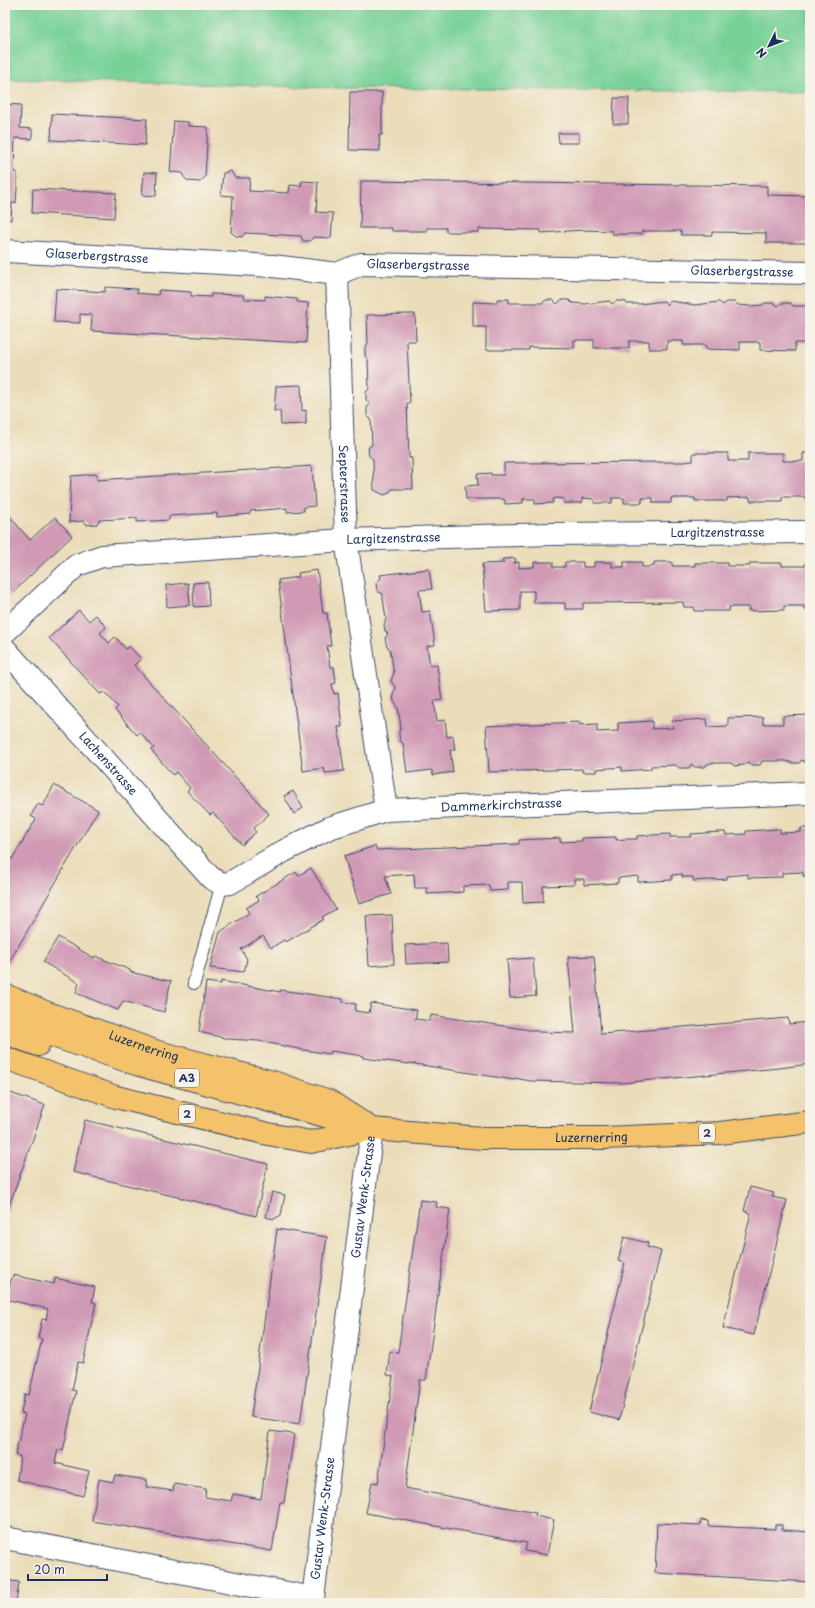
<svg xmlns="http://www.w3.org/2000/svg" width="815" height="1608" font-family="'Playpen Sans',sans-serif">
<rect width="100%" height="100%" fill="#f7f3e8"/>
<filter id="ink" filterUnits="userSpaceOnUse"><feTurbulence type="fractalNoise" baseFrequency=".025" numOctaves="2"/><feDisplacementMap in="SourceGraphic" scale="8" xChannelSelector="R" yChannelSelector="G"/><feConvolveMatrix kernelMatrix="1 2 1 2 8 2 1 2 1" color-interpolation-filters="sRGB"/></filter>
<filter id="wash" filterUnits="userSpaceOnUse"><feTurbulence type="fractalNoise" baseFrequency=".012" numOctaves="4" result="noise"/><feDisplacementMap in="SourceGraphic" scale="16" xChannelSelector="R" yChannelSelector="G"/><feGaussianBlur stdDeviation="0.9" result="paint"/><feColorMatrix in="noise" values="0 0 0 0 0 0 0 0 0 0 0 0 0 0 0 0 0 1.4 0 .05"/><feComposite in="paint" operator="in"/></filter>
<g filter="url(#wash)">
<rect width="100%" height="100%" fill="#ebddba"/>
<path fill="#78d298" stroke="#4a807b" d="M5,5H810V92L342,88L5,79Z"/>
<g id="blocks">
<g fill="#d09ab5">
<path d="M350,92H382V135H379L380,151L349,150Z"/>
<path d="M614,98H629L628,124H613Z"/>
<path d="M5,104L21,105L20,128L32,129V139L15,138L14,172H17V188L16,203H12L11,220L5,219Z"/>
<path d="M52,114L147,119L145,145L51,140Z"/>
<path d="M174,121L188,122V126L208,127L205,177L200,182L188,181L183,176V173L170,172Z"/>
<path d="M558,133H579V143H559Z"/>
<path d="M231,171L235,178H250L249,191L289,193L290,185L301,186L302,181L318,182L316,212L333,213L331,238L313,237L310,241H303L301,236L245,233L242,237L236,236L231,232L233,196L221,195L223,173Z"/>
<path d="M144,172L157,173L156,196L142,195Z"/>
<path d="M361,181L767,186V195L810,196V243H766V233L712,232V235H681V231H642V234H612V231L583,230L541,233V230L479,229V232H446V228H427V231H392V228H360Z"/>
<path d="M33,189L116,193L114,218L32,213Z"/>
<path d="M105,287L137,289V293L158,295L159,290L191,292V296L211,297V294L243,295L244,299L265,300V296L297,299V302L308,303L306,343L91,331L92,315L80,314V323L54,322L56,289L105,292Z"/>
<path d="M497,299H509V303H542L546,300H553L557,304L562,300H569L572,303L585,304L609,301L612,304L616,301H625L627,304H640L664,301L667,305L671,301L695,305L719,302L723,305L726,302H735L738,305L750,306L762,305L765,303H774L778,306L781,303H791L793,306H810V343H795V351L760,350V342H740V350L706,349V345H683V341H667V349H649V341H629V348H594V340H574V348L529,347V350H486V327H473V302L497,303Z"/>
<path d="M407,314H415L416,341H407L410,403H407L408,431L409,458H412L413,489H392L389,493L384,495L374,490L373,459L369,456L368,448L372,445L371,419L367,416V408L370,404L366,400V392L369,389L368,359L365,356V348L368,343L367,315Z"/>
<path d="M301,385L302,411L306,410V424L281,425L280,411H274L276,386Z"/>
<path d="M693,453H728V461H748V453H783V461H803V453H810V500H805V497H782V501H750V497L727,498V501H695V498H671V503H653V498H642V503H624V498H612V503H594V499L582,498V503H564V499L557,498L553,499V503L535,504V499H523V503L505,504L504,499H466L465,486L478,485L477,474L491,473V475H504V463L683,462L693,461Z"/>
<path d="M312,466L315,506L304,507V511L287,512V508L276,509L250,511V514L217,517V513L169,516V520L137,522V518L99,520L97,524L87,525L84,521L69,522L71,476L97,474V480Z"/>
<path d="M5,511L30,540L55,517L72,536L10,595L5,589Z"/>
<path d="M515,558L516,560L514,563L519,562V568L534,567V562H553V567H565V562H583V567H594V562H612V567H624V562H642V567H648L654,566V562H672V566H695V563H727V566H750V563H782V566H805V563H810V610H804V606H784V610L749,611V607H729V611H694V607H684L683,602L583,603V609H565V603H534V591H520V610L486,611L482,564L504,563L502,561L503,559Z"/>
<path d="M429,569L432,589L419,590L422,612L430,611L435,645L427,646L430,666L437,665L442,700L434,701L437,721L445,720L447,737L453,736L455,750H450L453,772L433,775L432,770L407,773L403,743L400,741L399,735V731L401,728L398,707L394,702L393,692L396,689L391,681L394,673L390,649L387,647L385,638L388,634L385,631L384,625L386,619L383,598V594L377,591L376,583L381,578L380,575Z"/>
<path d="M317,570L323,613H327L331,646H327L330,667H334L336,683L332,684L334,694L338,693L342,727H338L344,771L325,773L324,768L303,771L278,580L299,577L298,573Z"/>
<path d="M208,582L209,606L194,607L193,583Z"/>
<path d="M188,583L190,605L167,607L166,585Z"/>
<path d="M79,610L89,621L96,615L106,627L100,633L109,643L115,637L126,649L129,646L141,659L134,665L269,814L253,829L256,832L242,845L213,813L210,815L206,811L187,791L190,788L176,772L173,775L151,750L154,748L140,732L137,735L115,710L118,707L111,699L104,692L100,694L49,638Z"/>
<path d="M810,715V762H805L802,760L799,763H792L786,761H762L760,765H750L748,762L744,765L734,766L732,763H711L707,764L705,767H695L691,764L689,768H679L676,765L651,766V769L622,771V767L596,769V772H582V769L489,772L486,726L580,722V725L597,724V732L618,731V723L652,721V729L673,728L672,721L707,719L708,727L728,726V718L763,717V724H783V716Z"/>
<path d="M54,785L98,810L5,969V860L7,856L12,859L36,819L31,816L34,810L38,804L43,806Z"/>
<path d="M293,791L303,808L294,814L284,796Z"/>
<path d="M801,828H810V876H803V872L782,873V877L748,878V874L727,876V879L693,881V877H682V874L672,875V880L638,882V876L618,878V883L584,885V879H574V885L543,886V902L523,903L522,882H508V890L490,891L489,885L463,886V892L427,894V888H415L414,874L385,876L391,894L359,904L344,856L375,846L377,850L519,844V840L540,839L560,838V842L582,841V838L616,837V840L626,839H637V836L670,834V837H691V834L720,832H725L726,835L746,834V831L780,829V833L801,832Z"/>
<path d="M311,868L336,909L322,917L324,919L286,942L284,940L271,948L263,936L241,949L247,959L244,972L210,968L220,932L249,913L246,908L259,900L256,896L296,872L298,876Z"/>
<path d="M392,915L394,964L369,966L366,916Z"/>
<path d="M58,937L94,958L95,956L130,970V972L169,981L171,980L164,1012L123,1001L118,1010L76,993L79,983L43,962Z"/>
<path d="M447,943L448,962L406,964L405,945Z"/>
<path d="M594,956L601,1034L788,1018L789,1024L810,1022V1064L779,1068L621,1083L531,1081L514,1078V1080L409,1063V1064L363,1058V1056L331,1051L330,1054L304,1050L259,1041L229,1039L199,1032L206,982L221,984V981L280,992V990L343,999V1002L356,1004L355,1011L369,1013L371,1003L417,1010L415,1019L430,1021L431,1015L537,1031L538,1032L575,1033L568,957Z"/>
<path d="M533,958L536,996L510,998L507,960Z"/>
<path d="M5,1091L45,1105L5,1217Z"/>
<path d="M85,1120L268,1164L256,1216L73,1172Z"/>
<path d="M750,1187L774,1193L772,1197L787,1200L754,1335L723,1328L751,1213L744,1211Z"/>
<path d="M272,1192L285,1195L281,1215L274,1219L266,1217Z"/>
<path d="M420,1200L437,1202L436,1207L450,1209L426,1380H420L405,1488L536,1513L535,1516L554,1520L547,1555L525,1551L527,1543L366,1513L372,1482L378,1483L393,1376L387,1375L390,1351L398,1352Z"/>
<path d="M277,1229L327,1237L300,1424L251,1417Z"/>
<path d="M624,1237L648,1243L647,1247L661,1251L619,1420L589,1412L625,1263L618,1261Z"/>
<path d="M13,1275L54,1284L55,1278L95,1287L92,1302L96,1303L83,1363L78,1362L72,1390L76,1391L63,1451L58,1449L55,1463L89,1471L83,1496L17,1480L20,1456L15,1455L25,1414L21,1413L25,1394L29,1395L42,1339L38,1338L42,1319L46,1320L48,1309L5,1299Z"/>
<path d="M270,1431L294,1434L284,1503L280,1502L272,1551L92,1521L99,1479L113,1482L115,1475L147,1480L146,1487L173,1491L174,1484L206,1489L205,1497L231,1501L233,1494L261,1499Z"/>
<path d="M701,1520L708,1521V1526L775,1529V1525H782V1530L810,1532V1582L655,1573L657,1523L700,1525Z"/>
<path d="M5,1580L19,1582L16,1603H5Z"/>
</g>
</g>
</g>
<g filter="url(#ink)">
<use href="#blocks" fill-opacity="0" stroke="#3a496c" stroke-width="1"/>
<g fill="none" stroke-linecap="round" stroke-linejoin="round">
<defs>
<path id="service" d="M194,983L222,884"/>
<g id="minor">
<path id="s1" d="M5,251L273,266L337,274L361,264L810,273"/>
<path id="s2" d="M337,274L346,540L386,810"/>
<path id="s3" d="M5,632L77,565L102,556L346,540L551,534L810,532"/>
<path id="s4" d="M5,649L211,878L222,884L230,883L284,851L329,828L386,810L810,793"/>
<path id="s5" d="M5,1538L313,1598L372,1129"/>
</g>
<g id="primary">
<path id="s6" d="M5,995L50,1014L158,1052L273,1082L329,1101L366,1125"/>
<path id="s7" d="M5,1058L116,1097L268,1134L311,1142L372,1129L482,1138H604L720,1133L810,1122"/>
</g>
<g id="motorway">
<path d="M5,1016L32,1029L139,1065L372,1129"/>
<path d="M5,1033L38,1045"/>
</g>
</defs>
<use href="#service" stroke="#3a496c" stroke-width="14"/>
<use href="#minor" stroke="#3a496c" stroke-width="24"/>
<use href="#primary" stroke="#3a496c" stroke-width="24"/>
<use href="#motorway" stroke="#3a496c" stroke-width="24"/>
<use href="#service" stroke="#fff" stroke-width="12"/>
<use href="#minor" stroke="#fff" stroke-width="22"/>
<use href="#primary" stroke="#f4c26a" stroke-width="22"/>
<use href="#motorway" stroke="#f4c26a" stroke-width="22"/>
</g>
</g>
<g text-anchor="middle" stroke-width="3" stroke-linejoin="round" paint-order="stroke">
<g fill="#f7f3e8" stroke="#5d6a87" stroke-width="1">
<rect x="175" y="1069" width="24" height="18" rx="3"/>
<rect x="179" y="1105" width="16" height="18" rx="3"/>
<rect x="699" y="1124" width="16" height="18" rx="3"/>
</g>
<g font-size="11" font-weight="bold" fill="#1b2f5e">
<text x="187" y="1082">A3</text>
<text x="187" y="1118">2</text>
<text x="707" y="1137">2</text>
</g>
<g font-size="12" fill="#1b2f5e" stroke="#f7f3e8">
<text dy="4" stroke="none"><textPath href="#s1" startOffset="92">Glaserbergstrasse</textPath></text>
<text dy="4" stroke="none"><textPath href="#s1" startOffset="416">Glaserbergstrasse</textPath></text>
<text dy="4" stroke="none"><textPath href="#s1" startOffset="740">Glaserbergstrasse</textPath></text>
<text dy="4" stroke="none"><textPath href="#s2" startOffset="210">Septerstrasse</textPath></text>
<text dy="4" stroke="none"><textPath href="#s3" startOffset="741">Largitzenstrasse</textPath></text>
<text dy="4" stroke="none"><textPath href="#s3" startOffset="417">Largitzenstrasse</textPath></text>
<text dy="4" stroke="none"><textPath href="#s4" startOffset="154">Lachenstrasse</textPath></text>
<text dy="4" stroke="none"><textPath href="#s4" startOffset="617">Dammerkirchstrasse</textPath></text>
<text dy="4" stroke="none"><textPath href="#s6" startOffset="148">Luzernerring</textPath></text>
<text dy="4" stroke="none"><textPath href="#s7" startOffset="600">Luzernerring</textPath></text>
<text dy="4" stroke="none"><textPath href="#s5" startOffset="718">Gustav Wenk-Strasse</textPath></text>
<text dy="4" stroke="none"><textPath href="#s5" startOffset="394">Gustav Wenk-Strasse</textPath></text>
</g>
</g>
<rect width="815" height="1608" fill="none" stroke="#f7f3e8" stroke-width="20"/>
<g transform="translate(769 46) rotate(227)" stroke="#f7f3e8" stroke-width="3" paint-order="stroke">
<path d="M0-3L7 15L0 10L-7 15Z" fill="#1b2f5e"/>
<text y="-6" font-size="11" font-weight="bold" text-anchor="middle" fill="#1b2f5e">N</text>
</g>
<path d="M28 1574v6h79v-6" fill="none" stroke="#1b2f5e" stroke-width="2"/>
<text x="34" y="1574" font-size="12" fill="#1b2f5e" stroke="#f7f3e8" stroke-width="3" paint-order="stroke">20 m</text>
</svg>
